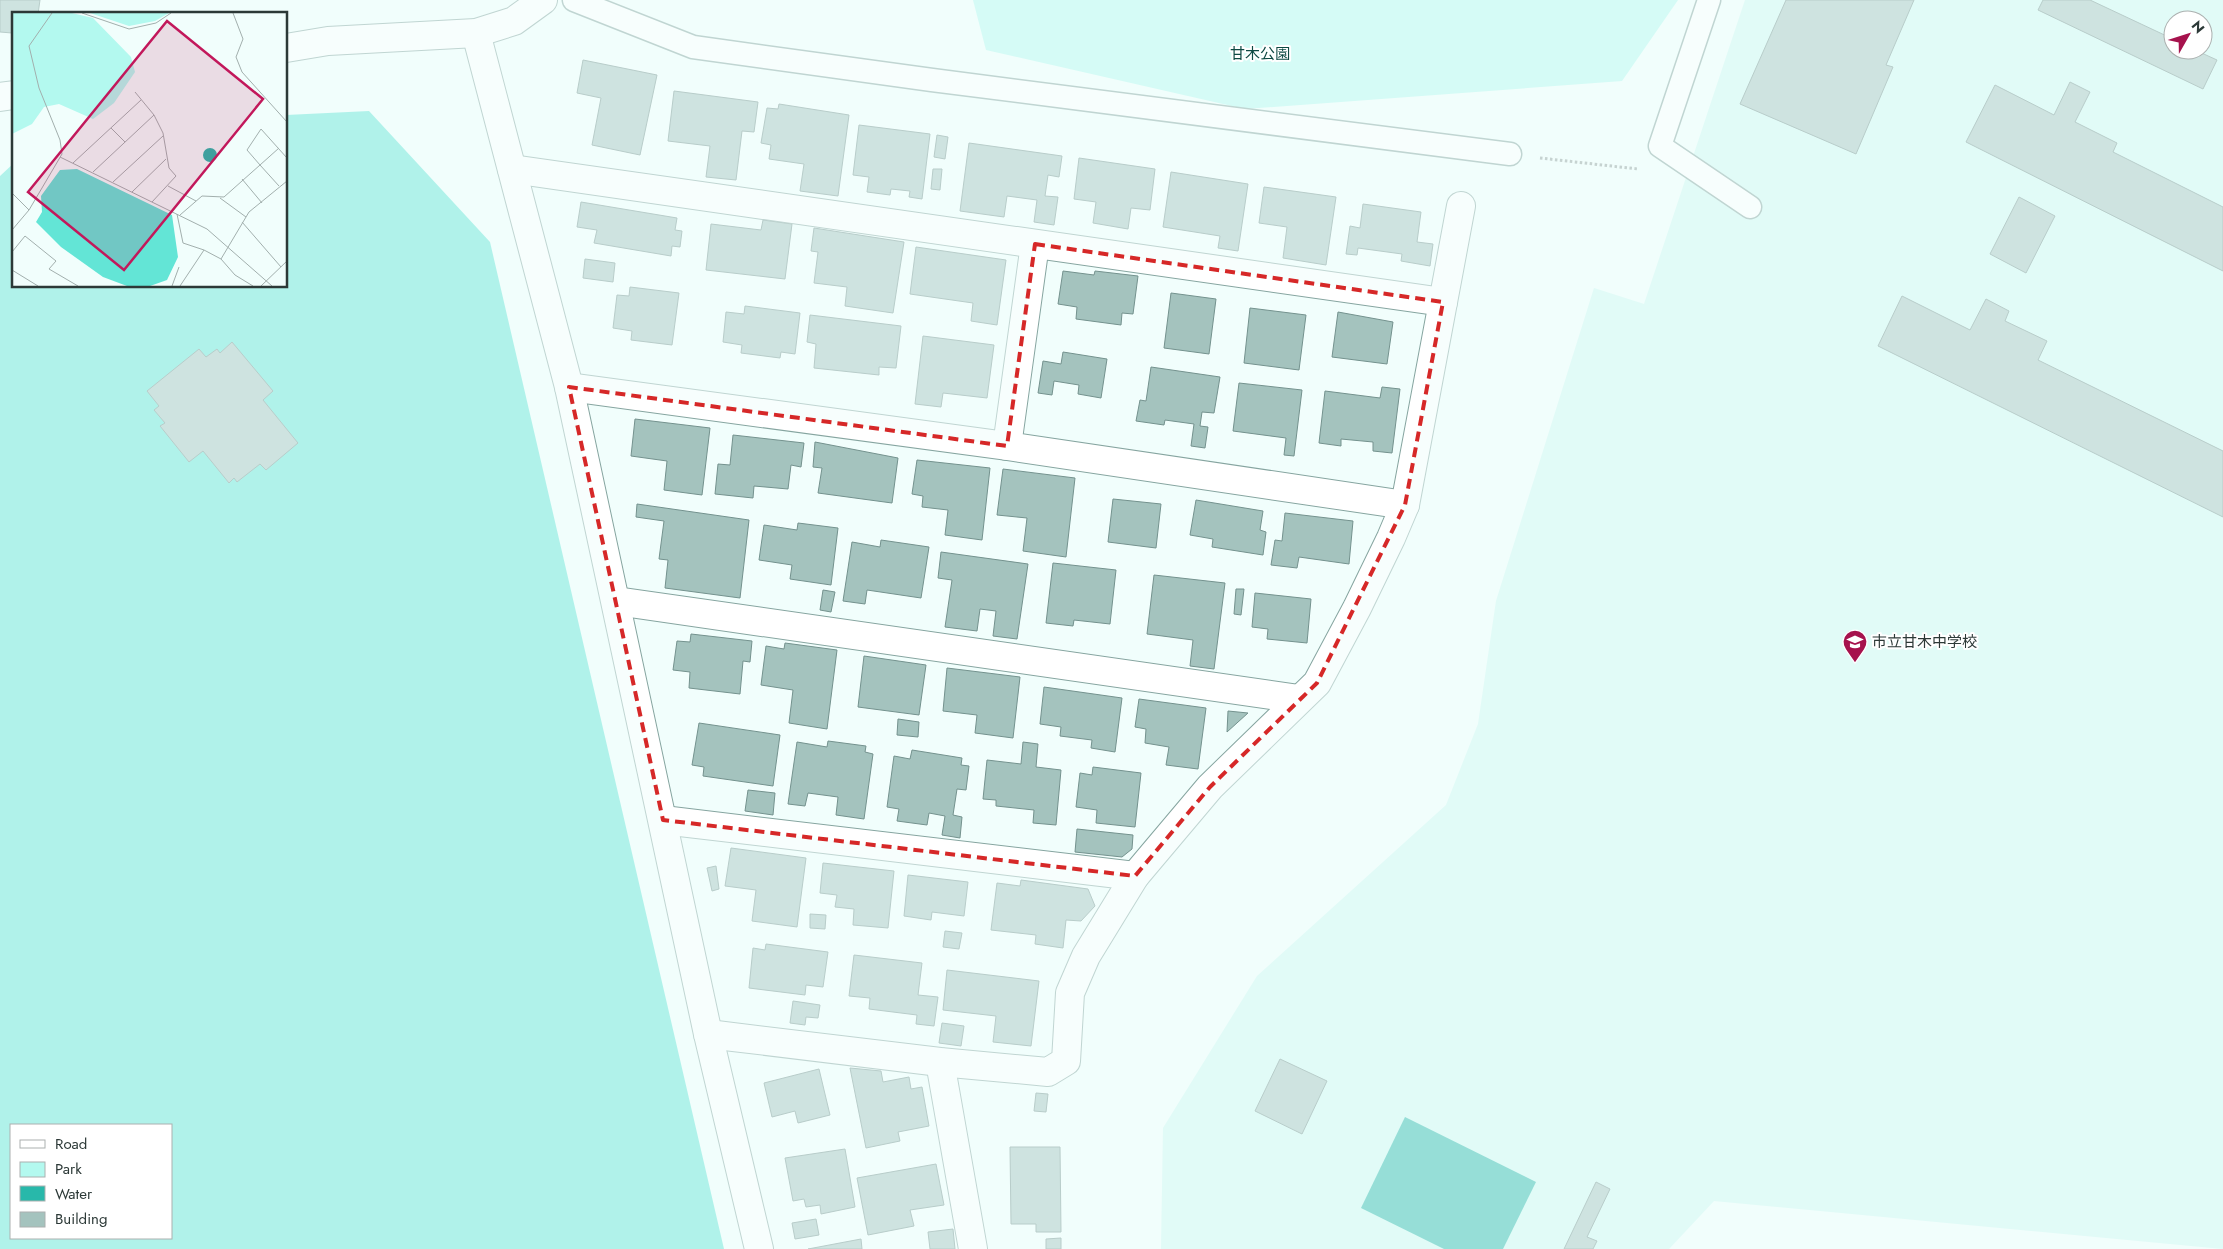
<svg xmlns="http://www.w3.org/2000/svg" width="2223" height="1249" font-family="Jost,'Noto Sans JP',sans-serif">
<rect width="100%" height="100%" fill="#f1fefc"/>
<path fill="#cef8f2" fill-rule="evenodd" d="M1745,0H2223V1249L1714,1201L1669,1249H1161L1163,1128L1257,976L1446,805L1478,724L1496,601L1594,288L1644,304ZM2173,20H2203V50H2173Z"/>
<path fill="#b3f9ef" d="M973,0H1678L1622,81L1245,109L986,50Z"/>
<path fill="#63e5d6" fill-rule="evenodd" d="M369,111L490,242L724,1249H0V176L14,163V286H286V115ZM11,1125H171V1238H11Z"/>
<path fill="#28b8aa" d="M1405,1117L1536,1182L1503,1249H1444L1361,1208Z"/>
<g fill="#a4c3be" stroke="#74928e">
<path d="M0,0H40L38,14H14L12,33L0,32Z"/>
<path d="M1786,0H1914L1886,65L1893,67L1856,154L1740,104Z"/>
<path d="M2043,0H2090L2173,39V50H2195L2217,60L2203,89L2038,10Z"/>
<path d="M583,60L657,75L640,155L592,145L601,98L577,93Z"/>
<path d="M2070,82L2090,92L2075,122L2117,143L2113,152L2223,207V271L1966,142L1995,85L2054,115Z"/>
<path d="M674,91L758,102L754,132L742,131L736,180L706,177L710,146L668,141Z"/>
<path d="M779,104L849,115L838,196L800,191L804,164L769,159L771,145L761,143L767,108L778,109Z"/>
<path d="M859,125L930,134L922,199L909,197L910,191L891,189L890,195L867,192L869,177L853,175Z"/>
<path d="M937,135L948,137L945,159L934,157Z"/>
<path d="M969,143L1062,156L1059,177L1048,175L1045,196L1058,197L1054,225L1034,222L1037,200L1007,196L1004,217L960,211Z"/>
<path d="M1079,158L1155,169L1150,210L1131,208L1128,229L1093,223L1096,202L1074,199Z"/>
<path d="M933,169H942L940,190L931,189Z"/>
<path d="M1171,172L1248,184L1238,251L1218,248L1220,236L1163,227Z"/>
<path d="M1264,187L1336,197L1326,265L1283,258L1287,227L1259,223Z"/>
<path d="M2019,197L2055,216L2026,273L1990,254Z"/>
<path d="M581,202L677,218L675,230L682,231L680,247L672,246L671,256L594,243L597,230L577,227Z"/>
<path d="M1363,204L1421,212L1417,242L1433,244L1430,266L1401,261L1402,254L1358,248L1357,255L1346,254L1350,226L1360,228Z"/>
<path d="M763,220L792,224L785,279L706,270L711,224L761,230Z"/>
<path d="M814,228L904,242L893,313L845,306L847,287L814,283L818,252L811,251Z"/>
<path d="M916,247L1006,260L997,325L971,321L973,303L910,294Z"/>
<path d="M585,259L615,263L613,282L583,278Z"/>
<path d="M1063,271L1094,275L1095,271L1138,276L1133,314L1122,313L1121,325L1076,319L1077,307L1058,304Z"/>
<path d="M630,287L679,293L672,345L631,340L632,331L613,328L617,295L629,296Z"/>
<path d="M1171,293L1216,299L1209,354L1164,348Z"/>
<path d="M1902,296L1970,330L1986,299L2009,311L2005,321L2047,341L2038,360L2223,451V517L1878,346Z"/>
<path d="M745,306L800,313L795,354L781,352L780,358L741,353L742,345L723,342L726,312L744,314Z"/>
<path d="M1250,308L1306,315L1299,370L1244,363Z"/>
<path d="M1338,312L1393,322L1387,364L1332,357Z"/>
<path d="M810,315L901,326L896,368L879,367V375L814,368L816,344L807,342Z"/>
<path d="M923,336L994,345L987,398L943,393L941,407L915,404Z"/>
<path d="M232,342L273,391L263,400L298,443L266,470L260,464L237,482L234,478L229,483L203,451L189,462L160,426L165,423L154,410L159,406L147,391L199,349L206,357L217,349L220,353Z"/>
<path d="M1063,352L1107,359L1101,398L1078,394L1079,385L1054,381L1052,395L1038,393L1043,361L1061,364Z"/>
<path d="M1151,367L1220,377L1214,413L1202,412L1200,426L1208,427L1205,448L1191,446L1194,424L1165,420L1164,425L1136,421L1140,400L1146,401Z"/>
<path d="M1239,383L1302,390L1294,456L1284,455L1286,438L1233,431Z"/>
<path d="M1382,387L1400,389L1392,453L1373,451V442L1341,439V446L1319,443L1325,391L1380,398Z"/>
<path d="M635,419L710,428L702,495L664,490L667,461L631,456Z"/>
<path d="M733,435L804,443L801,467L791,465L788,489L754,486L753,498L715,494L718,464L730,465Z"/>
<path d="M815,442L898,458L892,503L818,493L822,468L813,467Z"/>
<path d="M917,460L990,468L982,540L945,535L948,510L922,507L923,496L912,494Z"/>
<path d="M1003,469L1075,478L1066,557L1023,551L1027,518L997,515Z"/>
<path d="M1113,499L1161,504L1156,548L1108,542Z"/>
<path d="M1196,500L1263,511L1260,530L1266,532L1263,555L1212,547L1213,539L1190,535Z"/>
<path d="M637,504L749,520L740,598L665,588L668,560L659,559L664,521L636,517Z"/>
<path d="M1285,513L1353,521L1349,564L1299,557L1297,568L1271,565L1275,540L1282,541Z"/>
<path d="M798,523L838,528L831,585L790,579L792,565L759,560L764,525L797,530Z"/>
<path d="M881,540L929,547L921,598L867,590L865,604L843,601L852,542L880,547Z"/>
<path d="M941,552L1028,564L1017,639L993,636L996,611L980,609L977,631L945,627L952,580L938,578Z"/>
<path d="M1053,563L1116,570L1110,624L1074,620L1073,626L1046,623Z"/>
<path d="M1154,575L1225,583L1214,669L1190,666L1193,640L1147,634Z"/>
<path d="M1236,589H1244L1241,615L1234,614Z"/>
<path d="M823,590L835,592L831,612L820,610Z"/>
<path d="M1255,593L1311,599L1307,643L1267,639L1268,629L1252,627Z"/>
<path d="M691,634L752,641L750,662L743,661L740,694L689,688L690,672L673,670L677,641L690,642Z"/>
<path d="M785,643L837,650L827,729L789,723L793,690L761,685L766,646L784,649Z"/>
<path d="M864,656L926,665L919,715L858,707Z"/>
<path d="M947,668L1020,677L1013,738L975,733L977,715L943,711Z"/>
<path d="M1044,687L1122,698L1115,752L1091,748L1092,740L1060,736L1061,727L1040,724Z"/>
<path d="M1139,699L1206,708L1198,769L1166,765L1169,747L1145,743L1146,729L1135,727Z"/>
<path d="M1228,711L1248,713L1227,732Z"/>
<path d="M898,719L919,722L918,737L897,735Z"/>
<path d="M699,723L780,735L773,786L703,776L704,767L692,765Z"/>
<path d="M828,741L866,746L865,752L873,754L864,819L836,815L838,797L808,793L805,806L788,804L797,742L827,747Z"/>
<path d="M1023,742L1038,744L1036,767L1061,770L1056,825L1033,823L1034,810L996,806V800L983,799L987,760L1021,764Z"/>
<path d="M912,750L962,758L961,765L969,766L966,790L957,789L953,815L962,817L960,838L942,835L945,816L929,813L927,825L897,821L899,809L887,807L894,756L910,759Z"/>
<path d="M1093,767L1141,773L1135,827L1096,823L1097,810L1076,807L1080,773L1092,775Z"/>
<path d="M748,790L775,793L773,815L745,811Z"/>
<path d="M1077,829L1133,835L1132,849L1122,857L1075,852Z"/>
<path d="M731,848L806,858L797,927L752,921L756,890L725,886Z"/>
<path d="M823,863L894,871L888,928L853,925L854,909L835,907L837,895L820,893Z"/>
<path d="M716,866L719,889L712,891L707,868Z"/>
<path d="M908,875L968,882L964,916L932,912L931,920L904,916Z"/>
<path d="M1021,880L1088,889L1095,906L1081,921L1066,920L1063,948L1035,944L1036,935L991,930L997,883L1020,886Z"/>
<path d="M810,914L826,915L825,929L810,928Z"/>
<path d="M945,931L962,933L959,949L943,947Z"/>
<path d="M766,944L828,952L823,987L806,985L805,995L749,988L753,948L765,950Z"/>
<path d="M854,955L922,963L918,995L938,997L934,1026L916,1024L917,1015L869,1009L870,998L849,996Z"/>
<path d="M947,970L1039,981L1031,1046L993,1042L996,1016L943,1010Z"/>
<path d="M793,1001L820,1005L818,1018L806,1017L805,1025L790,1023Z"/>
<path d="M942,1023L964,1026L961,1046L939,1043Z"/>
<path d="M1280,1059L1327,1081L1302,1134L1255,1111Z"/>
<path d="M850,1068L881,1071L883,1082L909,1077L911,1089L922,1087L929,1126L898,1132L900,1141L866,1148Z"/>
<path d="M819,1069L830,1115L798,1123L795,1111L772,1117L764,1083Z"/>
<path d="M1036,1093L1048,1094L1046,1112L1034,1111Z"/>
<path d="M1010,1147H1060L1061,1232H1036V1224H1011Z"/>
<path d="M845,1149L855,1207L821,1214L820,1205L806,1207L804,1199L793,1201L785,1158Z"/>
<path d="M936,1164L944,1205L910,1210L914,1226L868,1235L857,1178Z"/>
<path d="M1596,1182L1610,1189L1587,1237L1597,1241L1593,1249H1564Z"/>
<path d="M816,1219L819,1235L795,1239L792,1223Z"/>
<path d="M953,1229L955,1249H930L928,1232Z"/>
<path d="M1061,1238V1249H1046V1239Z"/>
<path d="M861,1239L862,1249H808Z"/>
</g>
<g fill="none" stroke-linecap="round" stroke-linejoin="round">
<defs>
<g id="service">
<path d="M574,0L693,47L932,80L1510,154"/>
<path d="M1709,0L1660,146L1750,207"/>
</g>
<g id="minor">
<path d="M512,169L1443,302"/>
<path d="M569,387L1007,446L1405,505L1391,538L1357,608L1317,683L1210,787L1135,876L1086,956L1070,993L1066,1061L1048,1072L940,1062L708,1034"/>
<path d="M1007,446L1035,244"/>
<path d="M1405,505L1461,206"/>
<path d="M616,601L1299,699"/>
<path d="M663,820L1135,876"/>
<path d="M940,1062L973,1249"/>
</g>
<g id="tertiary">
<path d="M476,33L569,387L708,1034L759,1249"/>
<path d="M286,48L328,41L476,33L514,21L543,0"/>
<path d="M0,97L14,95"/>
</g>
</defs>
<use href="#service" stroke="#86a5a0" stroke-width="25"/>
<use href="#minor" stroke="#86a5a0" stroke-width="30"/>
<use href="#tertiary" stroke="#86a5a0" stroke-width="30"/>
<path stroke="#93a09e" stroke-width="3" stroke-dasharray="2.5 2.5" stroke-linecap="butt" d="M1540,158L1638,169"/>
<use href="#service" stroke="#fff" stroke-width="22"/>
<use href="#minor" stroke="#fff" stroke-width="28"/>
<use href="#tertiary" stroke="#fff" stroke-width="28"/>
</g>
<path d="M0 0H2223V1249H0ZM1035,244L1443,302L1405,505L1317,683L1210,787L1135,876L663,820L569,387L1007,446Z" fill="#f1fefc" fill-opacity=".55" fill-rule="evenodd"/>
<path fill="none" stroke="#d62828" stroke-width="4" stroke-dasharray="10 6" stroke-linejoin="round" d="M1035,244L1443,302L1405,505L1317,683L1210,787L1135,876L663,820L569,387L1007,446Z"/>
<defs>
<symbol id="school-pin" viewBox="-11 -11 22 30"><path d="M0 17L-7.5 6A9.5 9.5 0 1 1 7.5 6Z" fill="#a6124d" stroke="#fff"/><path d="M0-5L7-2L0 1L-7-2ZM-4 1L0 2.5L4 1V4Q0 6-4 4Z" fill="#fff"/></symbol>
</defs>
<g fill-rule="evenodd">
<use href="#school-pin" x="1841" y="628" width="28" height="38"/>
</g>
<g text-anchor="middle" stroke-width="4" stroke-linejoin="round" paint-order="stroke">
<g font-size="15" fill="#0e4943" stroke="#fff">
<text x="1260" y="59">甘木公園</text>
</g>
<g font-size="15" fill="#2c3937" stroke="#fff" text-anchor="start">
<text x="1872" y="647">市立甘木中学校</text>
</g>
</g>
<g transform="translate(12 12)">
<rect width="275" height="275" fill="#f1fefc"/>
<path d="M0,1H60L81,6L119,45L123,60L102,91L81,107L47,92L32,95L20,112L0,122ZM78,1H157L143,9L117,14Z" fill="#b3f9ef"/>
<path d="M65,157L160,203L166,245L155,268L138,274H115L91,265L49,235L24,210L30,200L29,184L48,158Z" fill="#63e5d6"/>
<path d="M191 143a7 7 0 1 1 14 0a7 7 0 1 1-14 0Z" fill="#28b8aa"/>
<path fill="none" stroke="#a2afad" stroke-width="1" d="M70,1L117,17L144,11L159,1M221,1L231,27L224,45L230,60L275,110M123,80L142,103M99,116L113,130M48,145L195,217L260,274M61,151L129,88M81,160L142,103L151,121L157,156L164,164L140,190M230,167L250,191M101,170L151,124M156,174L184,189M267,174L248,153L267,136M120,180L154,147M0,181L17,198M208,186L234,205M165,202L171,231L192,238M168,203L190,184L212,185L248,153L235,138L249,117L275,146M230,210L269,255M0,218L17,198L50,142L48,128L27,76L17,34L40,1M0,240L13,224L44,249L37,257L66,274M209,247L237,200L275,169M0,258L26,274M160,274L167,255M168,274L192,238L209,247L223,263L241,274M249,274L275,249"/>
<path fill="#c2185b" fill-opacity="0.15" stroke="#c2185b" stroke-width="2.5" d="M155,9L251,87L112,258L16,180Z"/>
<rect width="275" height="275" fill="none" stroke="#2c3937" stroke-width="2.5"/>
</g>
<rect x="10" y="1124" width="162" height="115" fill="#ffffff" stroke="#abb0af"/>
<rect x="20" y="1140" width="25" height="8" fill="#ffffff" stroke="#abb0af"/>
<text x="55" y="1149" font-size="15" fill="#2c3937">Road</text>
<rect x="20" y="1162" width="25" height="15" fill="#b3f9ef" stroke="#abb0af"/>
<text x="55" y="1174" font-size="15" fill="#2c3937">Park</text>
<rect x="20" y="1186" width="25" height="15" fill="#28b8aa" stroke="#abb0af"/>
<text x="55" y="1199" font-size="15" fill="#2c3937">Water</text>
<rect x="20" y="1212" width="25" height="15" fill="#a4c3be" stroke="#abb0af"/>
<text x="55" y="1224" font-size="15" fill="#2c3937">Building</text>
<g transform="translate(2188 35) rotate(51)"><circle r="24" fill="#ffffff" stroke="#abb0af"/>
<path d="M0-4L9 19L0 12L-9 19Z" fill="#a6124d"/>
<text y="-8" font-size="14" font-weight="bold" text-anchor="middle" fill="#2c3937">N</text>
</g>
</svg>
